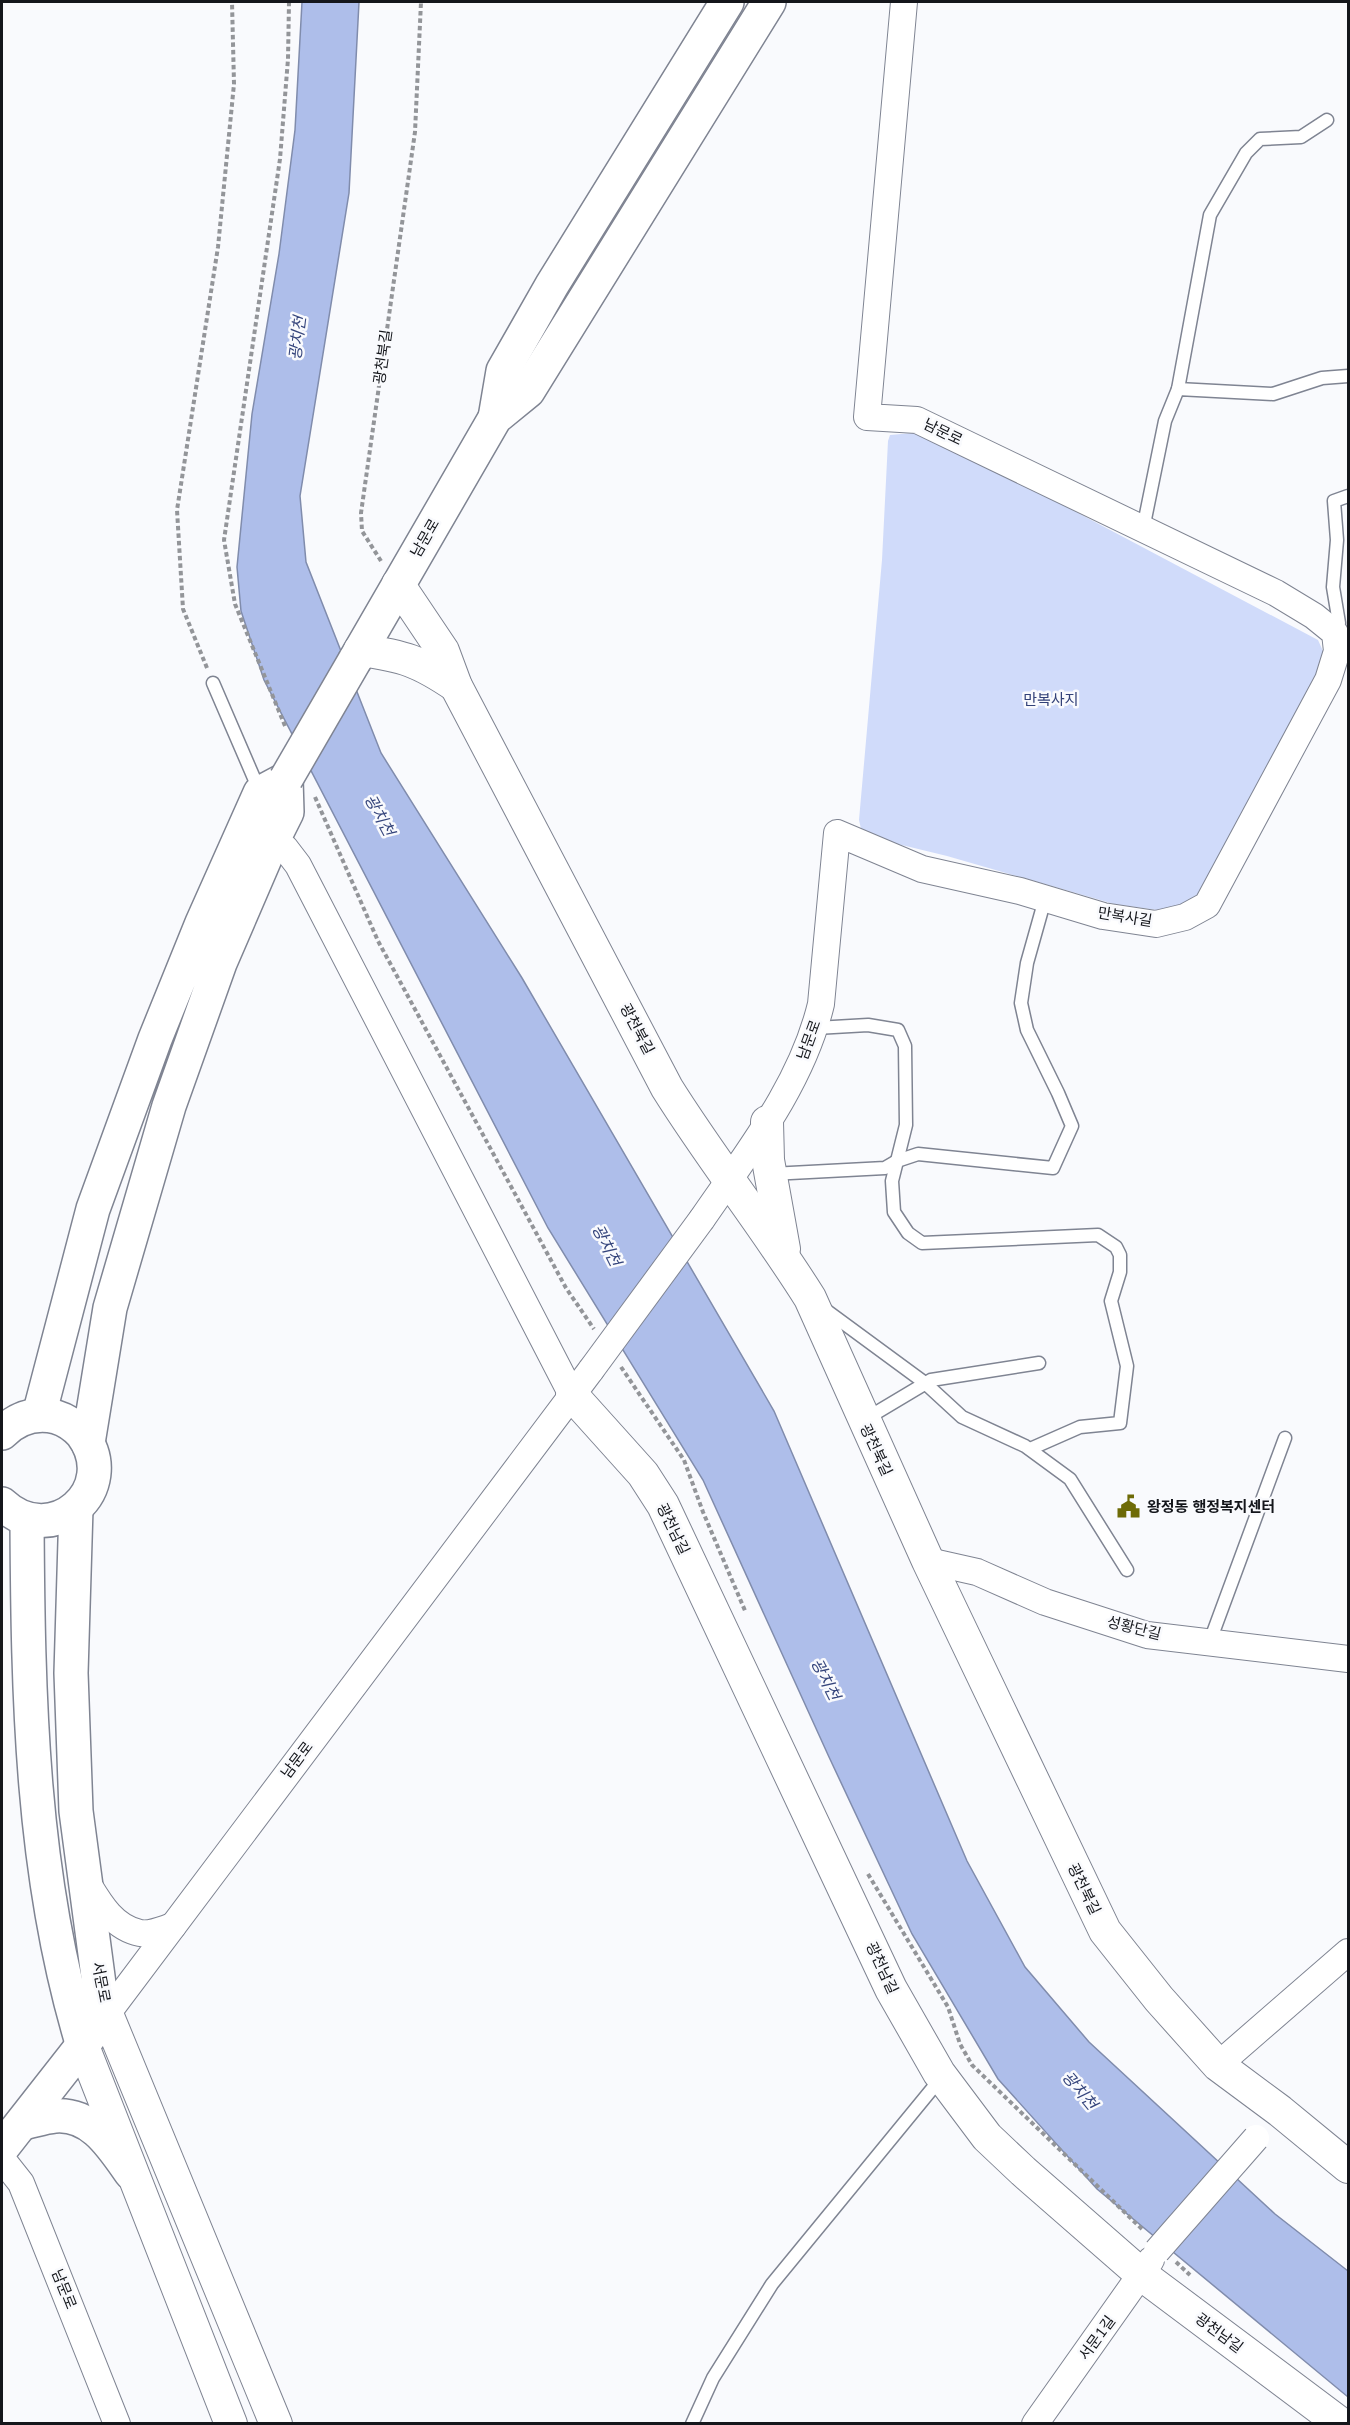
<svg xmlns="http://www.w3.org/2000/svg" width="1350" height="2425" font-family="'Nunito Sans','Noto Sans KR',sans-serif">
<rect width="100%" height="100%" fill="#f9fafd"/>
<path fill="#d0dbfa" d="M925,432L1318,640L1327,660L1200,896L1180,908L1157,910L1114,904L947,856L873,838L862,833L859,820L882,560L888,441L890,435Z"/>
<path fill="#aebeea" stroke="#808cac" stroke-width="1.5" d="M302,2H359L349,193L300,496L306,562L381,753L522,978L774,1411L967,1861L1025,1967L1089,2042L1275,2214L1348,2271V2397L1097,2189L998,2079L912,1934L829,1757L703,1480L548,1228L264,680L241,611L237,567L252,414L279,254L295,130Z"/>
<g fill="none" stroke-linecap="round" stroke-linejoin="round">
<defs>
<g id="service">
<path d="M1178,389L1210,215L1246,153L1260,139L1301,137L1327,120"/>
<path d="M1143,529L1165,421L1178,389L1273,394L1322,378L1348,376"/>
<path d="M1335,633L1339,623L1333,587L1337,540L1334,501L1348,496"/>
<path d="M213,683L260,792"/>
<path d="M816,1028L868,1025L898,1030L905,1046L906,1125L892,1181L894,1212L908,1233L922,1243L1098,1235L1116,1247L1120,1255V1272L1111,1301L1127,1366L1120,1423L1080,1427L1030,1449"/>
<path d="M771,1174L885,1168L897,1161L918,1154L1053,1168L1072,1126L1058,1093L1027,1030L1021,1003L1027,963L1045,899"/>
<path d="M823,1308L925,1383L962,1417L1025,1446L1070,1479L1127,1570"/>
<path d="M864,1420L931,1380L1039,1363"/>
<path d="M1210,1641L1285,1438"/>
<path d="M692,2424L713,2378L772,2284L941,2078"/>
</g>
<g id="minor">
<path d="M273,840L285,848L298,865L572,1395"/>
<path d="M702,1219C748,1152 802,1084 821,1004L837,833L922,869L1020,891L1103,916L1156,924L1185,917L1207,905L1328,680L1337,651L1335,633L1314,616L1276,593L917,420L867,417L904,2"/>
<path d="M928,1561L977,1572L1045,1602L1147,1635L1348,1659"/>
<path d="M88,1884C100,1904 114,1928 140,1933C151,1935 163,1929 173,1926"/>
<path d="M107,2014L591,1370"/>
<path d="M1218,2065L1348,1952"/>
<path d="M2,2159L21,2183L117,2424"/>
<path d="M1035,2424L1151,2260"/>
</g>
<g id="tertiary">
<path d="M398,584L443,651L456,686L667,1088C712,1160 765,1226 810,1298L928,1561L1105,1931L1159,1999L1218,2065L1280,2111L1348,2167"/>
<path d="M360,650C404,656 419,661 456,686"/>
<path d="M767,1122L768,1160L784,1249"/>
<path d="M572,1395L643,1474L663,1505L891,1989L939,2073L987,2137L1023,2171L1142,2275L1341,2424"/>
<path d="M107,2014L276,2424"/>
<path d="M83,2046L231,2424"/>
</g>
<g id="primary">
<path d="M495,418L503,371L552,285L727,2"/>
<path d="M355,660L495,418L528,391L769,2"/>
<path d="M39,1415L93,1209L155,1039L202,923L260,793L286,779L287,812L273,840L220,963L169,1106L110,1308L88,1443"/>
<path d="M2,1433C17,1418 35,1412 56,1417C66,1420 75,1426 82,1434C123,1489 52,1551 2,1504"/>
<path d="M27,1520C28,1696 31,1876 83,2046"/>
<path d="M22,2123C33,2121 44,2117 55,2116C92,2113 112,2146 131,2173"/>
<path d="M2,2148L107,2014L99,1984L76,1811L71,1673L76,1508"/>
</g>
</defs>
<use href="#service" stroke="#7f8492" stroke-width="15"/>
<use href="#minor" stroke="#7f8492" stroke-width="28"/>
<use href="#tertiary" stroke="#7f8492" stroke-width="34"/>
<use href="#primary" stroke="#7f8492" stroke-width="36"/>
<g stroke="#939599" stroke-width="4" stroke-dasharray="4.5 3" stroke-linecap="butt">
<path d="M381,561L362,531L361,513L415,132L421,2"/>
<path d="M207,668L183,609L177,510L218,247L234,84L232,2"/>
<path d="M285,726L235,604L224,540L280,159L288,59L289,2"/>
<path d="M315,797L378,941L566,1288L594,1329"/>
<path d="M621,1367L684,1460L703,1512L746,1613"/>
<path d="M868,1874L948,2007L960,2044L972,2065L1144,2231"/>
<path d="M1176,2262L1190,2275"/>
</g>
<use href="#service" stroke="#fff" stroke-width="12"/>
<use href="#minor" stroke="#fff" stroke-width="26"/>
<use href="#tertiary" stroke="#fff" stroke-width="32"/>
<use href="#primary" stroke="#fff" stroke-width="33"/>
<defs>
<g id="minor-bridge">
<path d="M591,1370L702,1219"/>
<path d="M1157,2251L1256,2138"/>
</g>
<path id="primary-bridge" d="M286,779L355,660"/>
</defs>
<use href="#minor-bridge" stroke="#7f8492" stroke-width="28" stroke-linecap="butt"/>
<use href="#primary-bridge" stroke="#7f8492" stroke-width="36" stroke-linecap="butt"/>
<use href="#minor-bridge" stroke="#fff" stroke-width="26"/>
<use href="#primary-bridge" stroke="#fff" stroke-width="33"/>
</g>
<defs>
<symbol id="civic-bare" viewBox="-9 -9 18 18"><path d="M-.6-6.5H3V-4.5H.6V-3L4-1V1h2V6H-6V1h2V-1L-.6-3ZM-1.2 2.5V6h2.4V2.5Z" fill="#6e6b07" stroke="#f9fafd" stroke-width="2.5" paint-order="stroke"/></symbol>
</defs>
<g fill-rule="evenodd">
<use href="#civic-bare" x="1112" y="1490" width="33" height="33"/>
</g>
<g text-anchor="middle" stroke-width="5" stroke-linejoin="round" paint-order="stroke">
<g font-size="15" fill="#14161b" stroke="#f9fafd">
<text transform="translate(383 357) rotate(-82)" y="5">광천북길</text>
<text transform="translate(943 432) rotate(26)" y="5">남문로</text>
<text transform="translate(425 538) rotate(-60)" y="5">남문로</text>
<text transform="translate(1125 917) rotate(9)" y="5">만복사길</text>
<text transform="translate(637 1029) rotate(62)" y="5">광천북길</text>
<text transform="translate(809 1040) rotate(-70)" y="5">남문로</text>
<text transform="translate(876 1450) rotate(65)" y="5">광천북길</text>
<text transform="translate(673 1529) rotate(64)" y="5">광천남길</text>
<text transform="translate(1134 1628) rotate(14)" y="5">성황단길</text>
<text transform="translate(297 1760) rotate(-53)" y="5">남문로</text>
<text transform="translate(1084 1889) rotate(64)" y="5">광천북길</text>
<text transform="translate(882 1968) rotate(65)" y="5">광천남길</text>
<text transform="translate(101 1982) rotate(79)" y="5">서문로</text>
<text transform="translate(64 2289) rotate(68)" y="5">남문로</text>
<text transform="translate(1219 2333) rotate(37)" y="5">광천남길</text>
<text transform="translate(1097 2338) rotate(-54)" y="5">서문1길</text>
</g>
<g font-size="15" fill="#324178" stroke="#f9fafd">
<text x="1051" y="705">만복사지</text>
</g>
<g font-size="15" font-weight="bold" fill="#14161b" stroke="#f9fafd" text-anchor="start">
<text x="1147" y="1512">왕정동 행정복지센터</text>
</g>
<g font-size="16" font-style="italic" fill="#35457c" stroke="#f9fafd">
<text transform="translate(297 338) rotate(-83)" y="6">광치천</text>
<text transform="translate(380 815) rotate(62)" y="6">광치천</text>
<text transform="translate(607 1245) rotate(63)" y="6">광치천</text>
<text transform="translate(826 1679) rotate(63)" y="6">광치천</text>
<text transform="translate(1080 2090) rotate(50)" y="6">광치천</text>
</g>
</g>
<rect width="1350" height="2425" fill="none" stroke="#14161b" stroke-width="6"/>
</svg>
